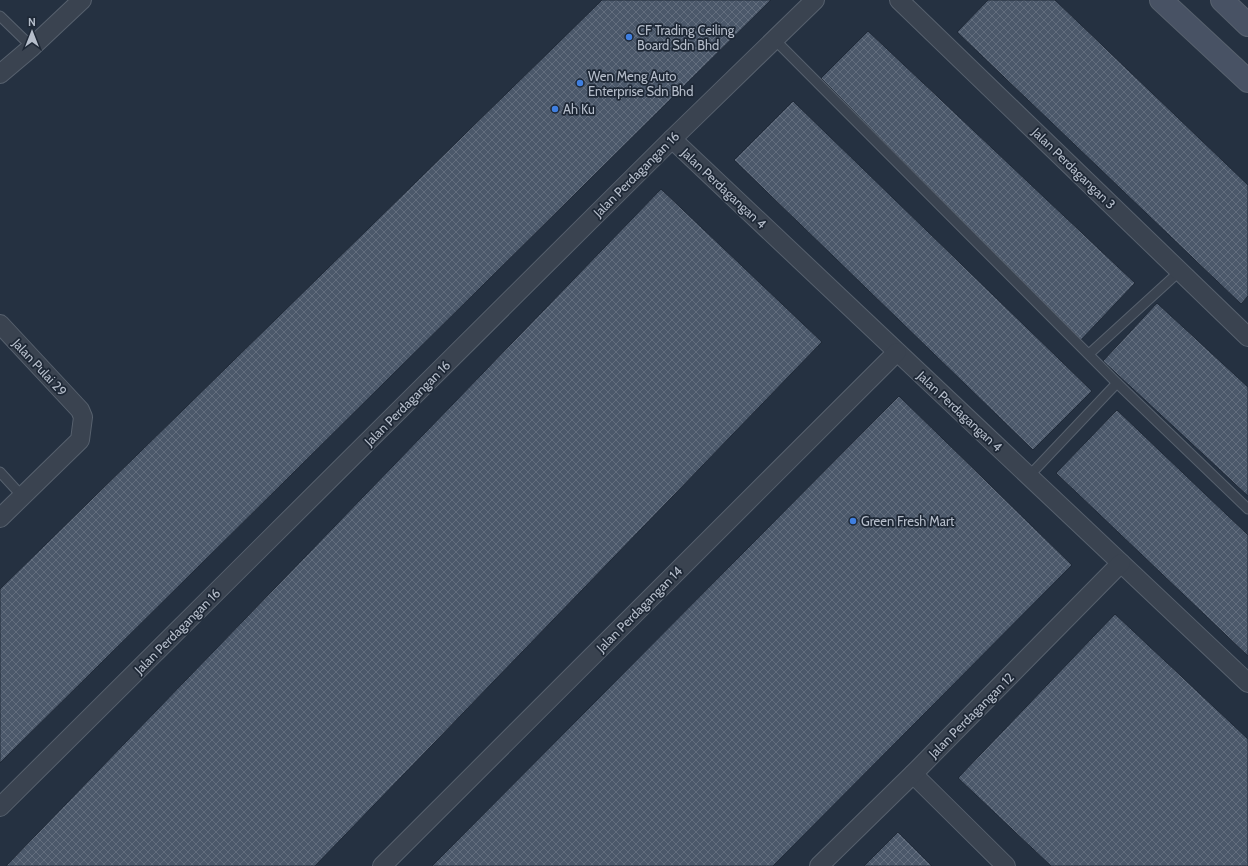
<svg xmlns="http://www.w3.org/2000/svg" width="1248" height="866" font-family="Cabin,sans-serif">
<defs>
<pattern id="building-cross-hatch" width="8" height="8" patternUnits="userSpaceOnUse"><rect width="8" height="8" fill="#4b586a"/><path d="M0 0l8 8M0 8l8-8" fill="none" stroke="#636e7e"/></pattern>
</defs>
<rect width="100%" height="100%" fill="#253141"/>
<g fill="url(#building-cross-hatch)" stroke="#202a38">
<path d="M602,0H771L0,763V589Z"/>
<path d="M988,0H1055L1248,185V296L1241,304L957,32Z"/>
<path d="M868,31L1135,283L1080,341L821,78Z"/>
<path d="M793,101L1092,391L1033,450L734,160Z"/>
<path d="M661,189L822,342L315,866H6Z"/>
<path d="M1157,303L1248,387V496L1103,361Z"/>
<path d="M899,396L1072,565L773,866H432Z"/>
<path d="M1117,410L1248,535V656L1056,473Z"/>
<path d="M1115,614L1248,739V866H1051L958,778Z"/>
<path d="M898,832L932,866H864Z"/>
</g>
<g fill="none" stroke-linecap="round" stroke-linejoin="round">
<defs>
<g id="service">
<path d="M0,16L32,47"/>
<path d="M774,39L1117,383L1248,509"/>
<path d="M1089,354L1180,271"/>
<path d="M0,472L22,496"/>
<path d="M1029,476L1117,383"/>
</g>
<g id="minor">
<path d="M899,0L1248,337"/>
<path d="M0,74L32,47L82,0"/>
<path d="M672,139L1248,683"/>
<path d="M0,324L80,410L83,417L80,440L0,518"/>
<path d="M913,774L1006,866"/>
<path d="M0,807L672,139L815,0"/>
<path d="M382,866L897,352"/>
<path d="M819,866L913,774L1121,563"/>
</g>
<g id="secondary">
<path d="M1161,0L1248,81"/>
<path d="M1222,0L1248,25"/>
</g>
</defs>
<use href="#service" stroke="#57616e" stroke-width="11"/>
<use href="#minor" stroke="#57616e" stroke-width="20"/>
<use href="#secondary" stroke="#57616e" stroke-width="24"/>
<use href="#service" stroke="#3a4350" stroke-width="9"/>
<use href="#minor" stroke="#3a4350" stroke-width="18"/>
<use href="#secondary" stroke="#485264" stroke-width="22"/>
</g>
<g fill="#3f7fe0" stroke="#1e2836" stroke-width="1.5">
<circle cx="629" cy="37" r="4"/>
<circle cx="580" cy="83" r="4"/>
<circle cx="555" cy="109" r="4"/>
<circle cx="853" cy="521" r="4"/>
</g>
<g text-anchor="middle" stroke-width="3.5" stroke-linejoin="round" paint-order="stroke">
<g font-size="13" fill="#b6becb" stroke="#1e2836" text-anchor="start">
<text x="637" y="35">CF Trading Ceiling<tspan x="637" dy="15">Board Sdn Bhd</tspan></text>
<text x="588" y="81">Wen Meng Auto<tspan x="588" dy="15">Enterprise Sdn Bhd</tspan></text>
<text x="563" y="114">Ah Ku</text>
<text x="861" y="526">Green Fresh Mart</text>
</g>
<g font-size="13" fill="#b6becb" stroke="#1e2836">
<text transform="translate(1074 168) rotate(44)" y="5">Jalan Perdagangan 3</text>
<text transform="translate(636 174) rotate(-45)" y="5">Jalan Perdagangan 16</text>
<text transform="translate(724 188) rotate(43)" y="5">Jalan Perdagangan 4</text>
<text transform="translate(40 367) rotate(47)" y="5">Jalan Pulai 29</text>
<text transform="translate(407 403) rotate(-45)" y="5">Jalan Perdagangan 16</text>
<text transform="translate(960 411) rotate(43)" y="5">Jalan Perdagangan 4</text>
<text transform="translate(639 609) rotate(-45)" y="5">Jalan Perdagangan 14</text>
<text transform="translate(177 631) rotate(-45)" y="5">Jalan Perdagangan 16</text>
<text transform="translate(971 715) rotate(-45)" y="5">Jalan Perdagangan 12</text>
</g>
</g>
<g transform="translate(32 32)" stroke="#1e2836" stroke-width="3" paint-order="stroke">
<path d="M0-3L7 15L0 10L-7 15Z" fill="#b6becb"/>
<text y="-6" font-size="11" font-weight="bold" text-anchor="middle" fill="#b6becb">N</text>
</g>
</svg>
